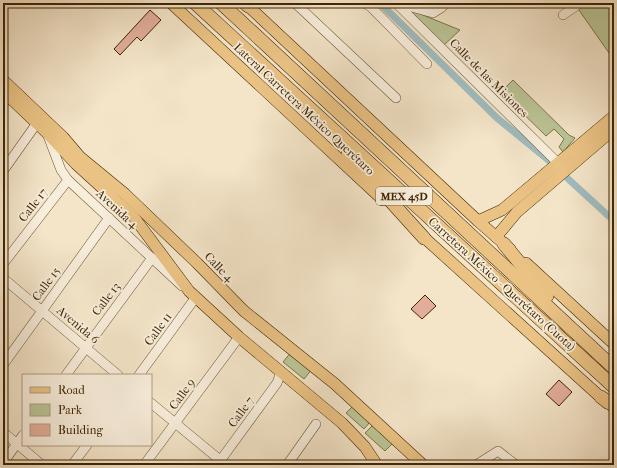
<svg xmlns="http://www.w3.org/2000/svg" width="617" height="468" font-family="'IM FELL French Canon',serif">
<rect width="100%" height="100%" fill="#f4e5c9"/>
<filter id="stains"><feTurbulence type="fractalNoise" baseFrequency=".005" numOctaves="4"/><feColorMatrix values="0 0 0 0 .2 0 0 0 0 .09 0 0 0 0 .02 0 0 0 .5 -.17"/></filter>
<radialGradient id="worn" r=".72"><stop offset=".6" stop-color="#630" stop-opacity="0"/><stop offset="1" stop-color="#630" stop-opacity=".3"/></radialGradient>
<g fill="#bbc596" stroke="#7c754c">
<path d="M574,3H614V60L576,6Z"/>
<path d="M413,11L460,30L444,45L411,13Z"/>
<path d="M513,80L569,135L575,138L563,152L559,147L564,139L554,129L546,136L501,92Z"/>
<path d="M292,351L313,368L304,379L283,362Z"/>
<path d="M353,406L370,422L364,429L346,413Z"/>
<path d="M373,425L393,443L385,451L365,433Z"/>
</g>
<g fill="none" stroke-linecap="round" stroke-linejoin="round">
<g stroke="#a0bcc0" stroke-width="7">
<path d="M380,3L497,118L552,163"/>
<path d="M565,176L614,221"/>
</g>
</g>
<g fill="#e2ae9a" stroke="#3e2503">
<path d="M150,10L161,20L141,41L137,37L120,55L114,49Z"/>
<path d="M425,295L436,306L422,319L411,309Z"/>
<path d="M559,380L572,392L559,406L546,394Z"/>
</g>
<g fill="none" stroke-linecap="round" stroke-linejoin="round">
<path stroke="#d0bfa1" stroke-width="11" stroke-dasharray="11 5.5" stroke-linecap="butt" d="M290,99L311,76"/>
<defs>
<g id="minor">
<path d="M295,3L396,98"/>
<path d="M364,3L371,7L427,64"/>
<path d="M396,3L562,167"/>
<path d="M397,3L433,13L441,8L446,3"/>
<path d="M563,15L576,6"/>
<path d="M48,136L61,170L68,180L182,286"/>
<path d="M3,171L37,123"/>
<path d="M3,264L68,180"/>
<path d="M3,278L118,375"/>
<path d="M3,365L109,218"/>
<path d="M66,375L152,258"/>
<path d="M139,375L196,297"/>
<path d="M151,403L226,465"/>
<path d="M3,432L42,465"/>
<path d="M3,463L23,435"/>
<path d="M72,465L87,445"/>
<path d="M144,465L239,337"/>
<path d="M217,465L277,383L281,372"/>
<path d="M287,465L316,424"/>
<path d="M476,465L498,451L516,465"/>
</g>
<g id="major">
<path d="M171,3L383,200"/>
<path d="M245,3L478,221L510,249"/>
<path d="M3,80L63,137L80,157L125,194L197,263L244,311L335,384L423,465"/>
<path d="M3,91L47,133L76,164L133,216L189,291L239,337L342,423L365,447L377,465"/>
<path d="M478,221L502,210L614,116"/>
<path d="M418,232L607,403"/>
<path d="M496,237L517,212L614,129"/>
<path d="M526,263L614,344"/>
</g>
<g id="highway">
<path d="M195,3L614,387"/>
<path d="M221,3L614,368"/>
<path d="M245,3L248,6"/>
<path d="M348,154L424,238"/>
<path d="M504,244L547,296"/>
<path d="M601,397L614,406"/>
</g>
</defs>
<use href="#minor" stroke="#6c5534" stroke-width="10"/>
<use href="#major" stroke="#3e2503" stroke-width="12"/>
<use href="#highway" stroke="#3e2503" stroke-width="14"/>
<use href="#minor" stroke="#f8eedc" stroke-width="9"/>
<use href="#major" stroke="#eac284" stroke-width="11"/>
<use href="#highway" stroke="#eac284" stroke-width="13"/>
</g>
<g text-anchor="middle" stroke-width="3.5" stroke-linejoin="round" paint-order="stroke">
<rect fill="#f8eedc" stroke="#766144" stroke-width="1" x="376" y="187" width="56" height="18" rx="3"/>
<g font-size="11" font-weight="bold" fill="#3e2503">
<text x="404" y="200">MEX 45D</text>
</g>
<g font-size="12" fill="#3e2503" stroke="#f8eedc">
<text transform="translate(489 78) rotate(45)" y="4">Calle de las Misiones</text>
<text transform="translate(304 109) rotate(43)" y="4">Lateral Carretera México Querétaro</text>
<text transform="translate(33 205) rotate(-52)" y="4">Calle 17</text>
<text transform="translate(117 209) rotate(43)" y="4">Avenida 4</text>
<text transform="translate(219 267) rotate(46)" y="4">Calle 4</text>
<text transform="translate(46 284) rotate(-54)" y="4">Calle 15</text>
<text transform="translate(502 284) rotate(42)" y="4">Carretera México - Querétaro (Cuota)</text>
<text transform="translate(106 299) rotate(-53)" y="4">Calle 13</text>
<text transform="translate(78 325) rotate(40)" y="4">Avenida 6</text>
<text transform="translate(158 329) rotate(-54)" y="4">Calle 11</text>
<text transform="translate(182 394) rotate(-54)" y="4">Calle 9</text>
<text transform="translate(241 412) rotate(-54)" y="4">Calle 7</text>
</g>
</g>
<rect width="617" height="468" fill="none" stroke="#f4e5c9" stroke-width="16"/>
<rect x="4" y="4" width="609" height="460" fill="none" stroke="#3e2503" stroke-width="2"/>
<rect x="8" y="8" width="601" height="452" fill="none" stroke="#3e2503"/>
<rect x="22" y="374" width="130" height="72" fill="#f8eedc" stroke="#ae9e85"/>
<rect x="30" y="387" width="20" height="6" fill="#eac284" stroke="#ae9e85"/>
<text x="58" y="394" font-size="12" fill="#3e2503">Road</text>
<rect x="30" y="404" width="20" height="12" fill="#bbc596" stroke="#ae9e85"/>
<text x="58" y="414" font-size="12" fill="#3e2503">Park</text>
<rect x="30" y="424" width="20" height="12" fill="#e2ae9a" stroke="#ae9e85"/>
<text x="58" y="434" font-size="12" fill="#3e2503">Building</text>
<rect width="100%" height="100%" filter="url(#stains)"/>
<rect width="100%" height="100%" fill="url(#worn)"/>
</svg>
